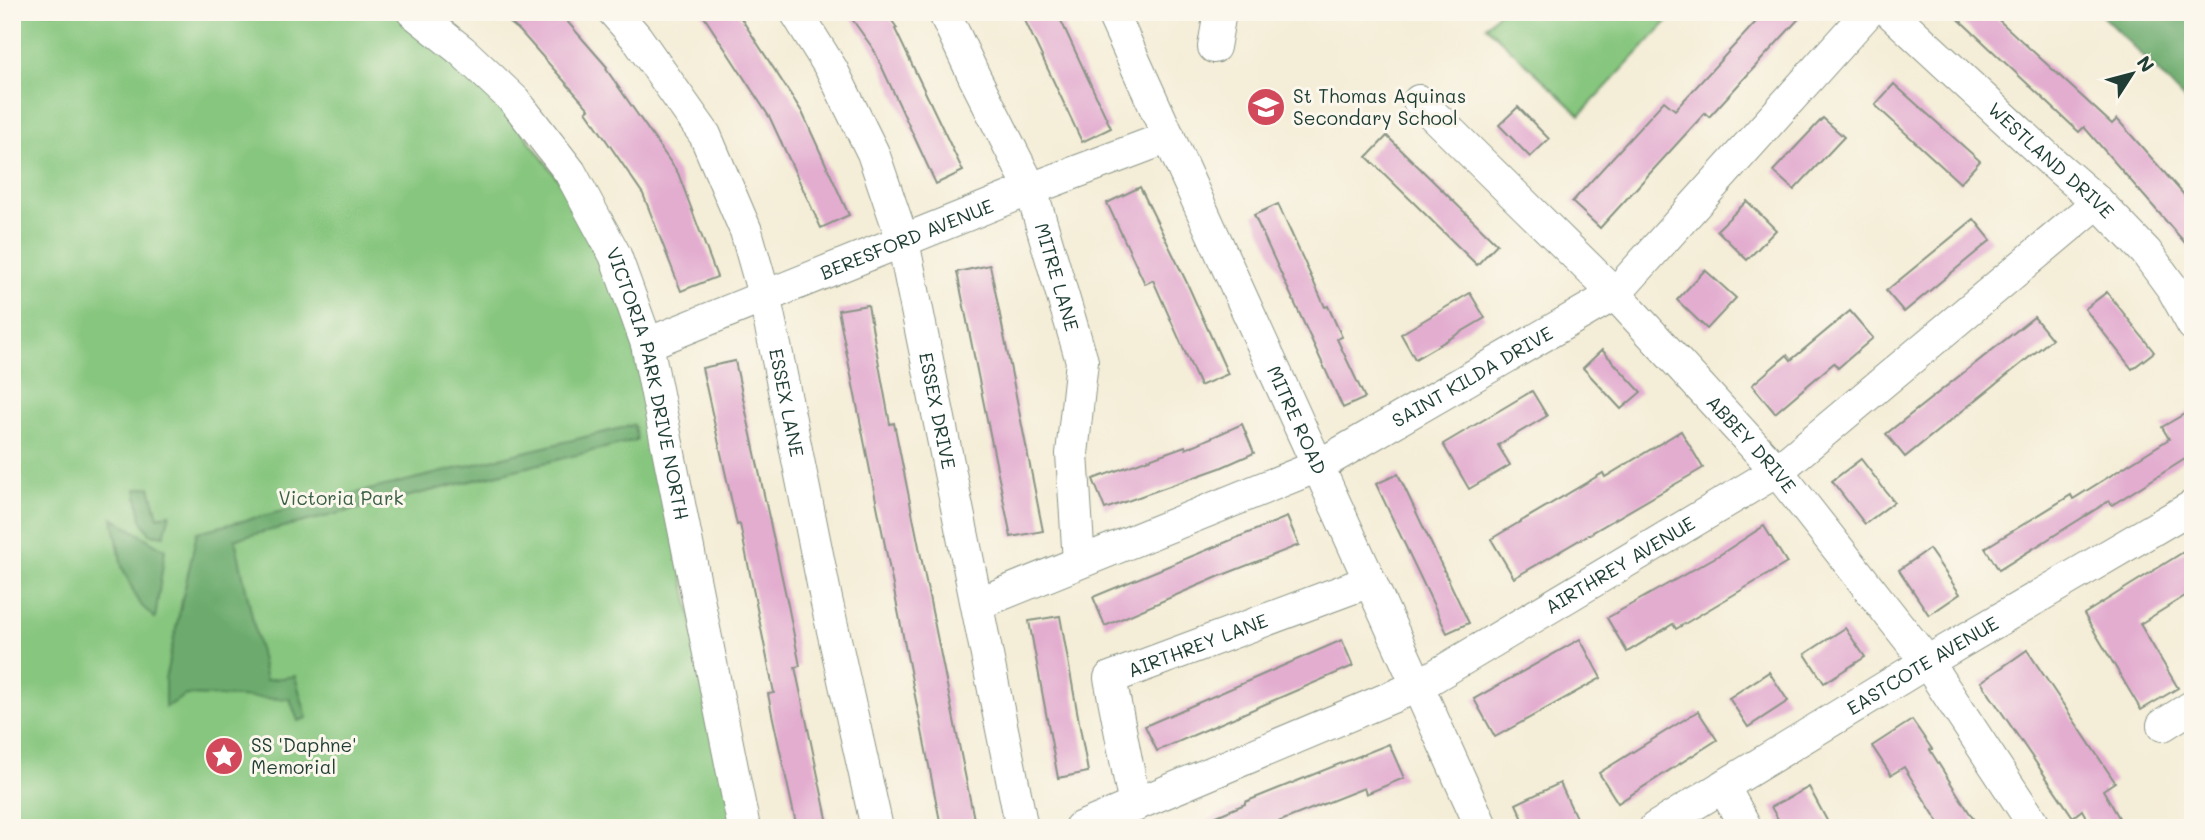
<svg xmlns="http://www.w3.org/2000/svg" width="2205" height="840" font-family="Mali,sans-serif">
<rect width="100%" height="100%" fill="#fbf7ec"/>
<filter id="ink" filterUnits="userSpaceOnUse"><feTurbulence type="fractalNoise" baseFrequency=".0143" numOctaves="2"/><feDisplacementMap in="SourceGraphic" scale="14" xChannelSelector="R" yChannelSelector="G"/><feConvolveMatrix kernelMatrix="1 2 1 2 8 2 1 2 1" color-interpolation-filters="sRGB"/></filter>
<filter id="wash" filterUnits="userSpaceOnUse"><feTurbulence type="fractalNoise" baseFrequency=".00686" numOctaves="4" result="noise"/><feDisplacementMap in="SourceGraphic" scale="28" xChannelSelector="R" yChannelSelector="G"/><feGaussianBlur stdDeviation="1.57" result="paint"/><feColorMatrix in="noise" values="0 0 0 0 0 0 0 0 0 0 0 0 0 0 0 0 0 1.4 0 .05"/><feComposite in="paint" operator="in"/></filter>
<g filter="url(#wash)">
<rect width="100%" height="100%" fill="#f4edd7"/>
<g fill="#86c67e" stroke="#528259" stroke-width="2">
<path d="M12,12H413L462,51L615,255L736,828H12Z"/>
<path d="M1499,12H1676L1580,115L1486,26Z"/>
</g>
<g fill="#6cab6d" stroke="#467450" stroke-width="2">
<path d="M2098,12H2193V109L2147,60Z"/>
<path d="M634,425L637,440L235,539L266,680L295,676L307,718L298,721L290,699L186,695L165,708V679L197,532Z"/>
<path d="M150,487L158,517L170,514L164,536L150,534L141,519L136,489Z"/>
<path d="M113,518L165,550L155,619L139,603L122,567Z"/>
</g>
<g id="blocks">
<g fill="#e3add0">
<path d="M497,12H559L607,67L606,69L678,173L717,277L681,291L643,194L586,111L589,109L520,31Z"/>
<path d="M701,12H737L802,112L849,215L821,228L770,118Z"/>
<path d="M847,12H886L897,28L895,29L963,171L936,184L874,50Z"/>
<path d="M1021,12H1057L1111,128L1082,142Z"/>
<path d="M1765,12H1805L1709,117L1705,113L1600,228L1572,202L1664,101L1675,110Z"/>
<path d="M1951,12H1990L2112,124L2117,119L2193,205V252L2084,127L2079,132Z"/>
<path d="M1894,84L1980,161L1960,183L1875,105Z"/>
<path d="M1518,107L1549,139L1530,157L1499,125Z"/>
<path d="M1823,118L1844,137L1794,190L1773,171Z"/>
<path d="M1387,136L1497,244L1477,265L1367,157Z"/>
<path d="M1140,187L1187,283L1228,374L1200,386L1153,280L1145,284L1107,203Z"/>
<path d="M1747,201L1776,230L1747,260L1717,230Z"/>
<path d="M1278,204L1325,307L1328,306L1342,337L1337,339L1365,398L1343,408L1254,215Z"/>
<path d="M1974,219L1991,240L1904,312L1886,291Z"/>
<path d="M990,265L1043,531L1011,537L957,272Z"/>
<path d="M1705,270L1736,298L1707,329L1677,300Z"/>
<path d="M2107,292L2154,352L2132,369L2085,309Z"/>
<path d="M1470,293L1485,318L1415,359L1401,334Z"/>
<path d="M868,305L890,424L894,423L974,819L941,826L838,310Z"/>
<path d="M1850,311L1873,338L1838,368L1834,363L1775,413L1752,385L1787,355L1791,360Z"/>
<path d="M2034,317L2052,339L1905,457L1886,434Z"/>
<path d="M1602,350L1641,392L1621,409L1583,368Z"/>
<path d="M735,361L788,605L800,666L795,667L829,828H797L772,714L768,694L774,693L740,524L737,525L702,368Z"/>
<path d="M1532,391L1547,416L1498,445L1510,465L1469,489L1443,444Z"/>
<path d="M2193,409V454L2112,505L2109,501L1999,570L1985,548L2071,495L2073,499L2169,439L2162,427Z"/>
<path d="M1242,424L1254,453L1220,468L1105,509L1093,479L1185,446L1186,449Z"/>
<path d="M1681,431L1703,468L1514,578L1491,539L1603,473L1605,477Z"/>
<path d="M1861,459L1894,502L1865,524L1832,481Z"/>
<path d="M1398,474L1469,623L1447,633L1376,484Z"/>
<path d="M1287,517L1299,545L1220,576L1105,626L1093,597Z"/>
<path d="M1764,526L1787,563L1676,629L1673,624L1627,652L1607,618L1721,554Z"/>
<path d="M2193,546V591L2140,624L2178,688L2141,710L2084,614Z"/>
<path d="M1929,549L1960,594L1929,615L1899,570Z"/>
<path d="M1060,616L1088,772L1058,778L1029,621Z"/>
<path d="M1845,628L1865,657L1824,683L1805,654Z"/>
<path d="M1580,639L1601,678L1495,737L1474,699Z"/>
<path d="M1342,640L1353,666L1157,751L1145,726Z"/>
<path d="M2027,650L2115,782L2103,790L2125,828H2092L2082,810L2073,817L1981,682Z"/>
<path d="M1769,672L1788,701L1748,727L1729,698Z"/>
<path d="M1698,711L1717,740L1618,803L1599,773Z"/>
<path d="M1912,720L1932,749L1930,750L1979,828H1942L1904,767L1891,775L1872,746Z"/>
<path d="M1389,744L1404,778L1366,794L1364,788L1263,828H1188L1245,804V802Z"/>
<path d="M1560,783L1578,822L1566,828H1527L1516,804Z"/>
<path d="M1809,787L1831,828H1783L1771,807Z"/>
</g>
</g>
</g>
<g filter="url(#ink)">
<use href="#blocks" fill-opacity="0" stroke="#8a9586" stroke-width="2"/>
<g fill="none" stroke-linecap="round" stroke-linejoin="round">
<defs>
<g id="minor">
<path id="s1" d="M413,12L462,51L515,101L570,172L615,255L647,344L744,828"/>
<path id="s2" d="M614,12L636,37L705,135L746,231L764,295L777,355L826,599L877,828"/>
<path id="s3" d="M796,12L832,70L873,153L903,241L1022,828"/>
<path id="s4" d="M944,12L974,76L1031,189L1082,361L1072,454L1079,562"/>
<path id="s5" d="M1112,12L1482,828"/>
<path id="s6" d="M1890,12L2052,162L2098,202L2146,252L2173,289L2193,325"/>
<path d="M1214,47L1220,12"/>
<path id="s7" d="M1419,101L1615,294L1777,471L1927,662L2036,828"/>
<path id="s8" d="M647,344L1031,189L1169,137"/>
<path id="s9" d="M977,604L1318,466L1615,294L1868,12"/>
<path d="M2163,725L2193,706"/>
<path d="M1723,786L1746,828"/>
<path id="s10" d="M1135,806L1110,678L1370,581"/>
<path id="s11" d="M1080,828L1418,686L1777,471L2098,202"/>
<path id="s12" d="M1655,828L1927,662L2193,506"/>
</g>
</defs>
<use href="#minor" stroke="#8a9586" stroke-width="34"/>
<use href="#minor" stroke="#fff" stroke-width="32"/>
</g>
</g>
<defs>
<symbol id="school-disc" viewBox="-11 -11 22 22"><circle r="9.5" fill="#d1495b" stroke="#fbf7ec"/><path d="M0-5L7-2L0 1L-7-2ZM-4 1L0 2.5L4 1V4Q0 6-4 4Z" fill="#fff"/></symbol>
<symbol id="sight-disc" viewBox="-11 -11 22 22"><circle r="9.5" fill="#d1495b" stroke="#fbf7ec"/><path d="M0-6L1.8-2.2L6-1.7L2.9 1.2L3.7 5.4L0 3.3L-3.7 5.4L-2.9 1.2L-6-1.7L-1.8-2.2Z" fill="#fff"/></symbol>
</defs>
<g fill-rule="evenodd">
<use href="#school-disc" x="1244" y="85" width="44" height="44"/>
<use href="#sight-disc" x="202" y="734" width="44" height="44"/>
</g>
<g text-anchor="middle" stroke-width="6" stroke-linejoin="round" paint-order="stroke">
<g font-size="19" fill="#1f3d34" stroke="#fbf7ec" text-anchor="start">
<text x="1293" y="103">St Thomas Aquinas<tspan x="1293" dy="22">Secondary School</tspan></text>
<text x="251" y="752">SS 'Daphne'<tspan x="251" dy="22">Memorial</tspan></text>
</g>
<g font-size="19" fill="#1f3d34" stroke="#fbf7ec">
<text dy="7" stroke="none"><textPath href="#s6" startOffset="219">WESTLAND DRIVE</textPath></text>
<text dy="7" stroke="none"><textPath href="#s8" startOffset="280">BERESFORD AVENUE</textPath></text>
<text dy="7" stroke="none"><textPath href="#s4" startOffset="289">MITRE LANE</textPath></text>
<text dy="7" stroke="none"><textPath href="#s9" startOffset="546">SAINT KILDA DRIVE</textPath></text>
<text dy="7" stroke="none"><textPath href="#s1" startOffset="453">VICTORIA PARK DRIVE NORTH</textPath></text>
<text dy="7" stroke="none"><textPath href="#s2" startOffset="434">ESSEX LANE</textPath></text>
<text dy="7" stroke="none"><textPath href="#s3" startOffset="427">ESSEX DRIVE</textPath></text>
<text dy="7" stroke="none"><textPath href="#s5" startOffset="448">MITRE ROAD</textPath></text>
<text dy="7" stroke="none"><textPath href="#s7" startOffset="478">ABBEY DRIVE</textPath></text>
<text dy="7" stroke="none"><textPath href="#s11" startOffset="602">AIRTHREY AVENUE</textPath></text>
<text dy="7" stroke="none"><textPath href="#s10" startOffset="224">AIRTHREY LANE</textPath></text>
<text dy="7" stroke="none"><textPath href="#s12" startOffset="313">EASTCOTE AVENUE</textPath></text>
</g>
<g font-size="19" fill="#395f46" stroke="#fbf7ec">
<text x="341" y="505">Victoria Park</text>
</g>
</g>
<rect width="2205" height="840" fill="none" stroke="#fbf7ec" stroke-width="42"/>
<g transform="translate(2132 74) rotate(54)" stroke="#fbf7ec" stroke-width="5" paint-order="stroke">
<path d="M0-5L12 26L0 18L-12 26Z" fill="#1f3d34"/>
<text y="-10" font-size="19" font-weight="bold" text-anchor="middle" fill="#1f3d34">N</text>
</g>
</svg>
